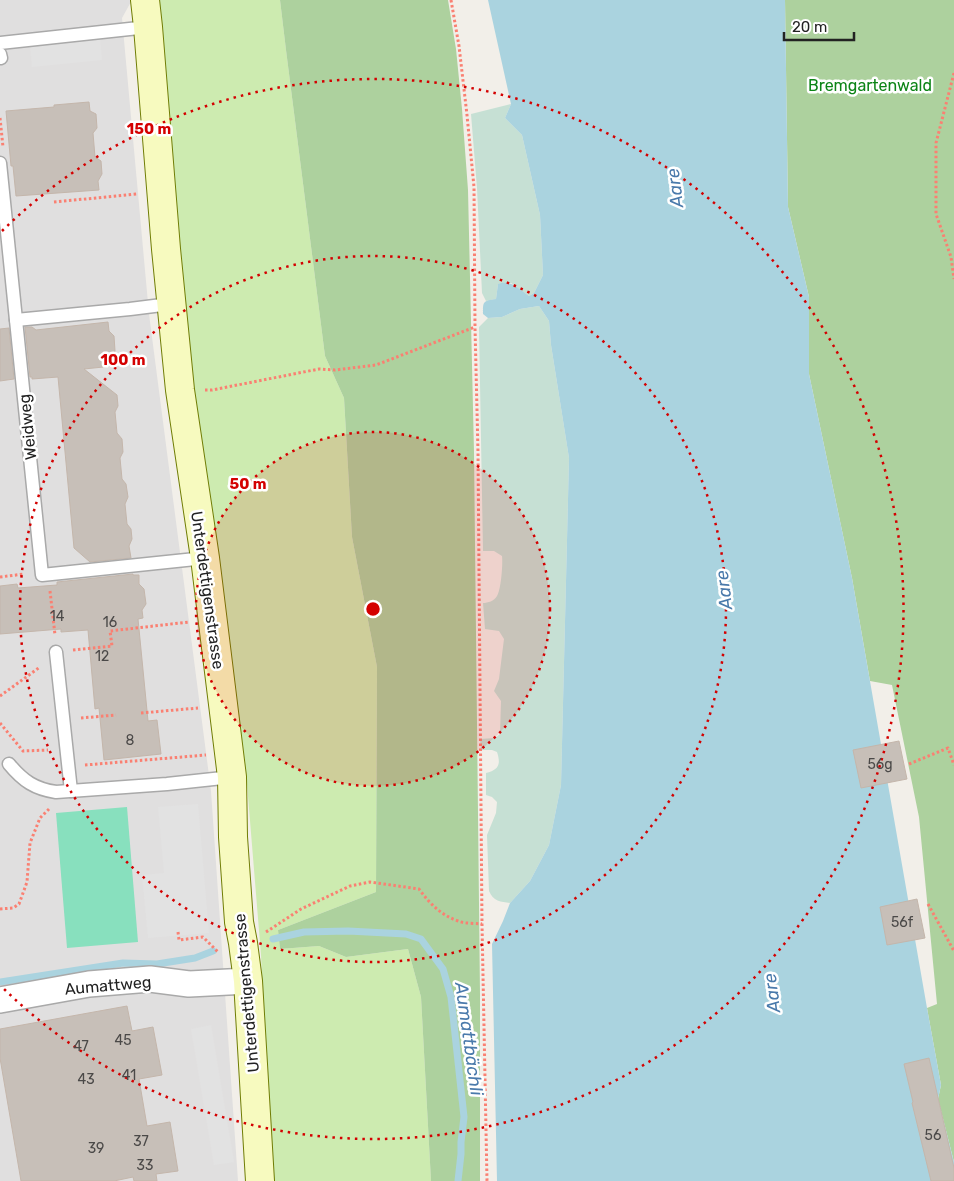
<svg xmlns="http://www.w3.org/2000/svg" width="954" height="1181" font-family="Rubik,sans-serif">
<rect width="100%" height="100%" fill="#f2efe9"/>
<path fill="#e0dfdf" d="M0,0H132L122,18L149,314L211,791L238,1181H0Z"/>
<path fill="#cdebb0" d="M156,0H280L286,50L325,356L344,398L352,537L377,667L376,892L278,930L280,949L319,946L346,957L408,949L421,997L431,1181H271L261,955L247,784L211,523L189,386Z"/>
<g fill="#add19e">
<path d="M280,0H448L456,49L462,109L468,190L474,452L480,994V1181H431L421,997L408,949L346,957L319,946L280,949L278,930L376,892L377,667L352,537L344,398L325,356L286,50Z"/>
<path d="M785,0H954V1162L938,1099L941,1085L927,1008L937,1004L919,817L892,685L870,681L852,578L809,374V297L788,207Z"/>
</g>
<g fill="#c6e0d4">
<path d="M511,104L505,118L522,135L540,215L543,275L534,293L529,296L511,283L498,284L496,299L486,301L482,293L477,188L471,114Z"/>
<path d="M539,306L549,321L551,345L569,458L561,785L549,845L530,881L510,903C501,902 493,901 489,891L487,835L496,813L497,802L492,797L486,795V773C499,770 501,764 497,752L492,750H481L480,739L495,738L500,734L501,701L494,691L499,679L504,639L499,631L485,629L483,603C488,603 494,601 497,596C501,590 503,564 502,556L494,551H483L479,327L488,318L502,317L520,309Z"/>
</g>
<path fill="#88e0be" d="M127,807L138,942L67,948L56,813Z"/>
<g fill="#e2e2e2">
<path d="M100,39L102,60L32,67L30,46Z"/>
<path d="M198,804L209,933L148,938L142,875L164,873L158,807Z"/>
<path d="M211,1025L234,1162L214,1165L191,1029Z"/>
</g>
<path fill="#aad3df" d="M488,0H785L788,207L809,297V374L852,578L927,1008L941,1085L938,1099L954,1162V1181H497L492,944L503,921L510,903L530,881L549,845L561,785L569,458L551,345L549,321L539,306L520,309L502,317L488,318L483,314C483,301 483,301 496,299L498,284C510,279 519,289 529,296L534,293L543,275L540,215L522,135L505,118L511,104Z"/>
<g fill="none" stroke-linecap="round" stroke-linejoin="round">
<g stroke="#aad3df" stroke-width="7">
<path d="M273,939L304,932L348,931L406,934L421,939L443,969L451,997L464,1117L461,1142V1154L458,1181"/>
<path d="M0,982L123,963L157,964L195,958L213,951"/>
</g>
</g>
<g fill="#c7bfb8" stroke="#c4b6ab">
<path d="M89,102L90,111L96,114L97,128L93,133L95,157L101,161L102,174L98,181L99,190L16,196L13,166H11L6,111L54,107V105Z"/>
<path d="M108,322L109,331L114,336L115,351L112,356L113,366L84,369L117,395L118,406L115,412L117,433L122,439L123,452L120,458L122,479L126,484L128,497L125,504L127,524L131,529L132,539L129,546L131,558L90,562L74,548L58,377L32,379V377H30L25,327H32L36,330Z"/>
<path d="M9,328L14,379L0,381V329Z"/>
<path d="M133,574V575H139V584L144,589L146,604L142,610L143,618L138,619L148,721L157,720L161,754L104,760L99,708L95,709L88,630L61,632V629L0,634V586L17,584L18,588L57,585V582Z"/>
<path d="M899,741L907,779L861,788L853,750Z"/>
<path d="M917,899L925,938L887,945L880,907Z"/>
<path d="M127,1006L132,1031L153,1027L162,1075L139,1079L147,1126L170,1122L178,1171L156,1174L157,1181H134L133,1177L114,1181H21L0,1058V1029Z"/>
<path d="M929,1058L954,1168V1181H931L912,1103L913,1102L904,1064Z"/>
</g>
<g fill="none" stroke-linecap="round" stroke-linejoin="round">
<defs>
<g id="lane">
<path d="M0,43L148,27"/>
<path d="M0,54L1,58"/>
<path d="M0,163L42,575L205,558"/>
<path d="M16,320L130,309L170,304"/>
<path d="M56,652L71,791"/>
<path d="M9,764C23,781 35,789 56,792L167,784L232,777"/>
</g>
<path id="street" d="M0,1000L89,984L150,979L189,984L248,981"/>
<path id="secondary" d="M145,0L148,27L166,249L180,390L205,558L232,777L233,837L239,922L243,943L248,981L260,1181"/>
</defs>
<use href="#lane" stroke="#a9a9a9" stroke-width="15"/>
<use href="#street" stroke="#a9a9a9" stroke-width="28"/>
<use href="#secondary" stroke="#707d05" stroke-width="30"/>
<g stroke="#fa8072" stroke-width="3" stroke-dasharray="2.5 2.5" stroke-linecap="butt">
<path d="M451,0L459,46L467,115L474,187L475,327L478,452L482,924L487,1181"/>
<path d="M954,73L936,143V214L951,257L954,279"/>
<path d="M0,118L3,147"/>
<path d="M54,202L137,194"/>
<path d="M205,390H212L319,369L335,370L376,365L475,327"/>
<path d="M0,577L24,574"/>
<path d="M50,591L55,635"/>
<path d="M73,650L112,646L110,631L189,622"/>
<path d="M0,696L40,667"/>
<path d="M141,713L198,708"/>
<path d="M81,718L116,715"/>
<path d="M0,723L23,751L48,750"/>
<path d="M909,764L948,748L954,765"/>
<path d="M85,765L206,755"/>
<path d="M928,904L954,951"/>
<path d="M0,909L13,908L19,904L27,882L30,843L40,818L49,809"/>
<path d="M178,932L179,940L203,937L219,953"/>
<path d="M266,932L301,909L350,886L370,882L419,889C430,904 441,915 458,921C465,924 475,923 482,924"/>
</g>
<use href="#lane" stroke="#fff" stroke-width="12"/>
<use href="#street" stroke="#fff" stroke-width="25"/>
<use href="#secondary" stroke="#f7fabf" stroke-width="28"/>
</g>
<circle cx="373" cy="609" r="177" fill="#d40000" fill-opacity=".12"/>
<g fill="none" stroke="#d40000" stroke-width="2.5" stroke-dasharray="2.5 5">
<circle cx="373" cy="609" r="177"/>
<circle cx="373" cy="609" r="353"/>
<path d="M2 231A530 530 0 1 1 2 987"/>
</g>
<g text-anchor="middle" stroke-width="5" stroke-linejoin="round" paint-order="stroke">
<g font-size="14" fill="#4b4948">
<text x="57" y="621">14</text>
<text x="110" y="627">16</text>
<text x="102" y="661">12</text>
<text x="130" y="745">8</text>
<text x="880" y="769">56g</text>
<text x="902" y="927">56f</text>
<text x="123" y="1045">45</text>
<text x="81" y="1051">47</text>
<text x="129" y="1080">41</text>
<text x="86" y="1084">43</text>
<text x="933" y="1140">56</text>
<text x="141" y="1146">37</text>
<text x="96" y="1153">39</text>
<text x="145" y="1170">33</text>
</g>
<g font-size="16" fill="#0c8416" stroke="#fff">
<text x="870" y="91">Bremgartenwald</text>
</g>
<g font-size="16" fill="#222" stroke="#fff">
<text transform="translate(27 427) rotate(-96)" y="6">Weidweg</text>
<text transform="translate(208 590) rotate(82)" y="6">Unterdettigenstrasse</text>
<text transform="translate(108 985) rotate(-5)" y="6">Aumattweg</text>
<text transform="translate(246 993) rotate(-95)" y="6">Unterdettigenstrasse</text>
</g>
<g font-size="18" font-style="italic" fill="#4a7aab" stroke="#fff">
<text transform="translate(675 188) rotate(-97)" y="6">Aare</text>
<text transform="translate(724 590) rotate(-97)" y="6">Aare</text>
<text transform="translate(772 993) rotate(-97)" y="6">Aare</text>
<text transform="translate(469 1039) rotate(82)" y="6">Aumattbächli</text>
</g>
</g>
<circle cx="373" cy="609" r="8" fill="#d40000" stroke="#fff" stroke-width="2.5"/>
<g font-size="15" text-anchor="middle" font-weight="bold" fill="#d40000" stroke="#fff" stroke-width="5" stroke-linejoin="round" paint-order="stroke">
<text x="149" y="134">150 m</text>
<text x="123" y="365">100 m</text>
<text x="248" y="489">50 m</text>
</g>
<path d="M784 32v8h70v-8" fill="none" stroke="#222222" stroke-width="2.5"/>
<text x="792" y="32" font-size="15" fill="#222222" stroke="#ffffff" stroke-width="4" paint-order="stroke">20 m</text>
</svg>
